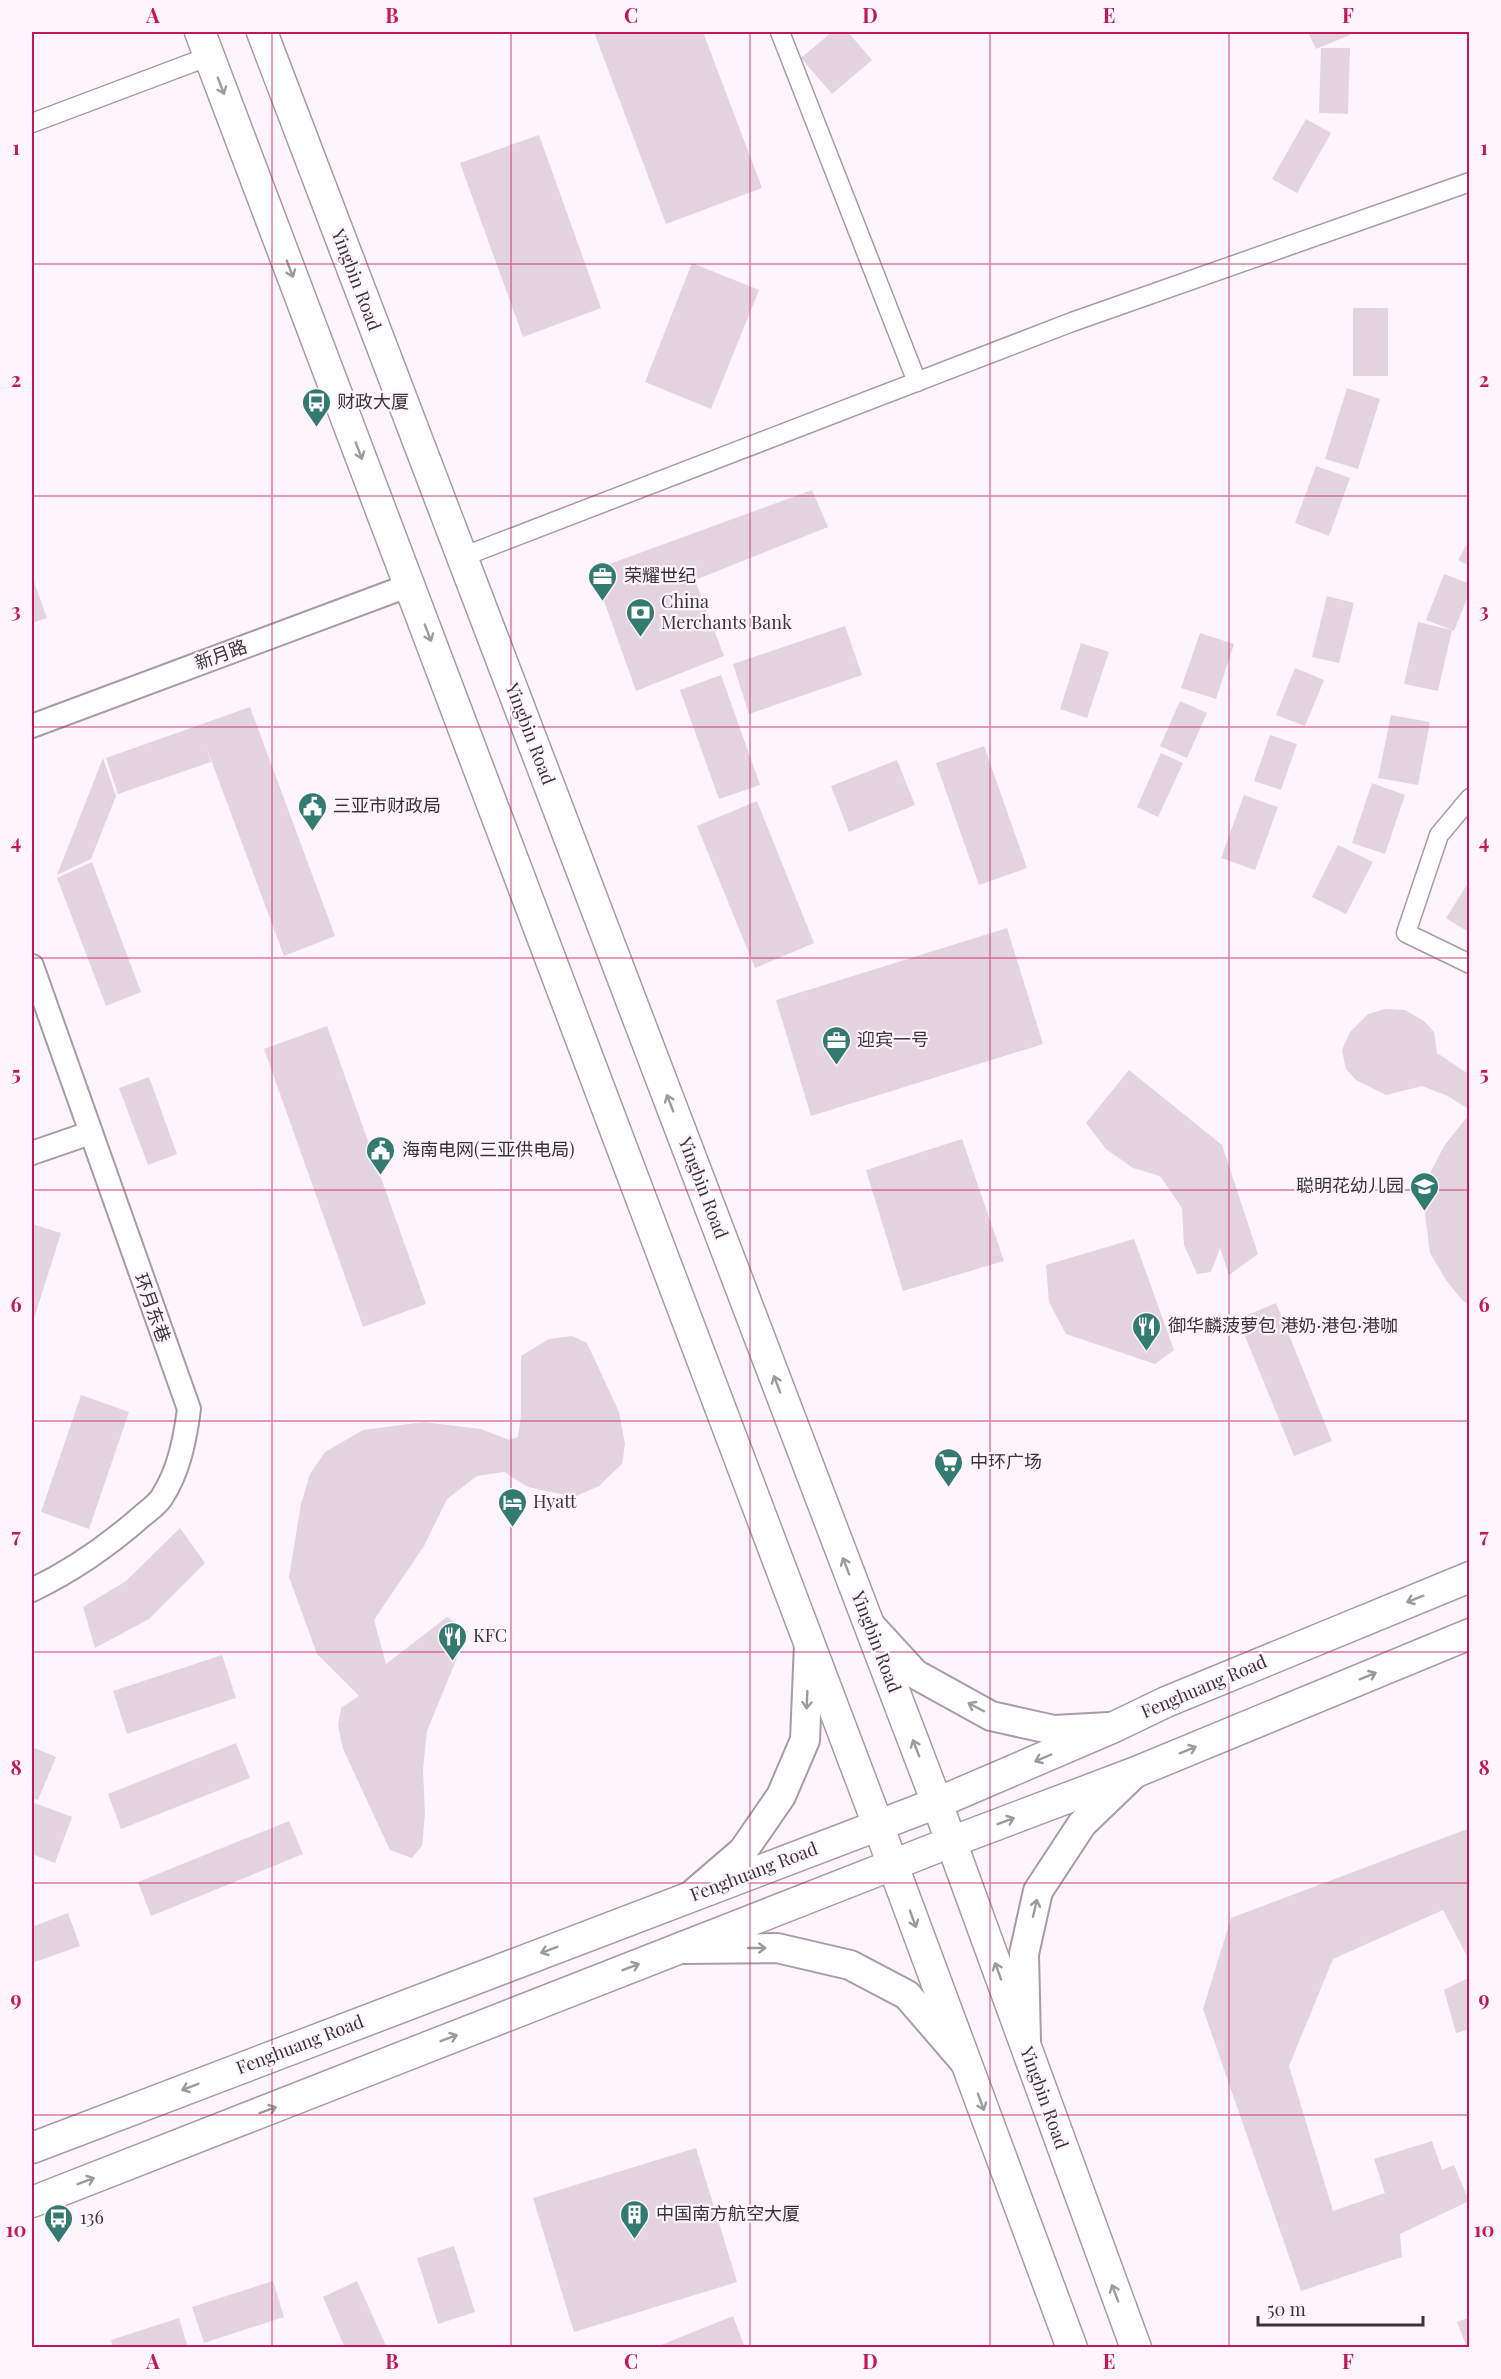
<svg xmlns="http://www.w3.org/2000/svg" width="1501" height="2379" font-family="'Playfair Display','Noto Sans SC',serif">
<rect width="100%" height="100%" fill="#fef4fb"/>
<g fill="#e4d4e0">
<path d="M594,32H703L762,188L666,224Z"/>
<path d="M832,32H848L872,60L832,94L801,58Z"/>
<path d="M1308,32H1348L1350,35L1316,49Z"/>
<path d="M1321,48H1350L1348,114L1319,113Z"/>
<path d="M1306,119L1331,133L1297,193L1272,179Z"/>
<path d="M539,135L601,308L523,337L460,163Z"/>
<path d="M692,263L759,290L711,409L645,382Z"/>
<rect x="1353" y="308" width="35" height="68"/>
<path d="M1347,388L1380,399L1358,469L1325,459Z"/>
<path d="M1316,466L1350,478L1329,536L1295,523Z"/>
<path d="M812,490L828,527L695,580L724,656L636,691L593,570Z"/>
<path d="M1470,539V566L1458,560Z"/>
<path d="M1444,574L1470,584V591L1454,631L1452,630L1438,691L1404,684L1418,622L1452,630L1426,620Z"/>
<path d="M32,576L47,618L32,623Z"/>
<path d="M1327,596L1354,603L1339,663L1312,657Z"/>
<path d="M845,626L862,675L749,714L733,664Z"/>
<path d="M1200,633L1234,644L1216,699L1181,688Z"/>
<path d="M1081,643L1109,652L1087,718L1060,709Z"/>
<path d="M1295,668L1324,680L1305,726L1276,715Z"/>
<path d="M721,675L760,785L719,799L680,690Z"/>
<path d="M1180,701L1207,713L1187,758L1160,746Z"/>
<path d="M250,707L335,936L284,956L207,749L211,762L118,794L106,758Z"/>
<path d="M1391,715L1430,722L1418,785L1378,778Z"/>
<path d="M1270,735L1297,744L1281,790L1254,781Z"/>
<path d="M984,746L1027,868L979,885L936,763Z"/>
<path d="M1161,753L1183,763L1158,817L1137,807Z"/>
<path d="M103,758L116,796L91,859L57,875Z"/>
<path d="M897,760L915,805L849,832L831,786Z"/>
<path d="M1372,783L1405,795L1385,854L1352,843Z"/>
<path d="M1244,795L1278,807L1255,870L1221,858Z"/>
<path d="M757,801L814,943L755,968L697,826Z"/>
<path d="M1338,845L1373,862L1346,914L1312,897Z"/>
<path d="M92,862L141,992L106,1006L57,878Z"/>
<path d="M1470,880V933L1446,918Z"/>
<path d="M1007,928L1043,1044L811,1116L776,1000Z"/>
<path d="M1385,1009L1405,1010L1424,1021L1434,1032L1437,1053L1470,1075V1110L1448,1096L1422,1086L1386,1095L1356,1080L1346,1069L1342,1050L1350,1032L1368,1014Z"/>
<path d="M327,1026L426,1304L363,1327L264,1049Z"/>
<path d="M1129,1070L1222,1145L1258,1254L1229,1275L1220,1248L1211,1272L1197,1274L1184,1245L1182,1208L1160,1176L1133,1168L1106,1149L1086,1123Z"/>
<path d="M149,1077L177,1154L148,1165L119,1088Z"/>
<path d="M1470,1113V1305L1462,1300L1446,1280L1430,1253L1425,1214L1431,1171L1444,1146Z"/>
<path d="M962,1139L1004,1261L903,1291L866,1170Z"/>
<path d="M32,1224L61,1233L32,1325Z"/>
<path d="M1134,1239L1174,1350L1155,1364L1066,1334L1049,1302L1046,1265Z"/>
<path d="M1276,1303L1332,1441L1294,1456L1238,1319Z"/>
<path d="M572,1336L587,1343L619,1412L625,1444L622,1464L599,1486L574,1497L528,1487L504,1472L477,1476L447,1499L424,1546L374,1620L386,1664L447,1617L468,1631L427,1731L423,1769L425,1814L422,1846L412,1858L390,1850L343,1749L338,1725L341,1708L359,1696L317,1654L289,1577L301,1504L310,1474L325,1452L363,1430L424,1422L481,1429L509,1440L518,1437L521,1415V1356L549,1339Z"/>
<path d="M81,1395L129,1412L89,1529L41,1512Z"/>
<path d="M180,1528L205,1563L149,1619L95,1648L83,1607L126,1581Z"/>
<path d="M222,1655L236,1698L127,1734L113,1691Z"/>
<path d="M236,1743L250,1778L121,1829L108,1794Z"/>
<path d="M32,1747L56,1757L38,1800L32,1798Z"/>
<path d="M32,1802L72,1817L55,1863L32,1854Z"/>
<path d="M289,1821L303,1854L151,1916L138,1882Z"/>
<path d="M1470,1828V1962L1443,1910L1333,1959L1289,2066L1333,2211L1385,2193L1374,2159L1432,2141L1442,2170L1454,2165L1469,2201L1400,2234L1402,2257L1301,2291L1203,2009L1231,1918Z"/>
<path d="M68,1913L80,1946L32,1963V1927Z"/>
<path d="M1470,1977V2029L1456,2033L1444,1990Z"/>
<path d="M696,2148L737,2282L574,2332L533,2198Z"/>
<path d="M454,2246L475,2312L438,2324L417,2258Z"/>
<path d="M273,2281L284,2317L204,2343L192,2307Z"/>
<path d="M357,2281L387,2348H345L323,2297Z"/>
<path d="M733,2316L745,2348H656V2347Z"/>
<path d="M1470,2317V2348H1467L1457,2322Z"/>
<path d="M179,2318L188,2348H113L111,2340Z"/>
</g>
<g fill="none" stroke-linecap="round" stroke-linejoin="round">
<defs>
<g id="minor">
<path d="M780,32L917,382"/>
<path d="M32,123L210,56"/>
<path d="M462,557L1072,322L1470,182"/>
<path d="M1470,798L1439,835L1406,933L1470,964"/>
</g>
<g id="tertiary">
<path d="M32,726L410,585"/>
<path d="M32,966L189,1409C185,1439 179,1471 162,1497C158,1504 149,1510 142,1516C108,1546 72,1571 32,1590"/>
<path d="M32,1153L90,1133"/>
</g>
<g id="primary">
<path d="M871,1626L915,1674L991,1716L1054,1730L1109,1727"/>
<path d="M693,1894L743,1851L781,1796L805,1740L809,1644"/>
<path d="M683,1949L777,1948L850,1965L907,1995L963,2060"/>
<path d="M1026,2041L1024,1954L1038,1891L1082,1824L1136,1772"/>
</g>
<g id="trunk">
<path d="M200,32L878,1825L1072,2348"/>
<path d="M262,32L937,1803L1136,2348"/>
<path d="M32,2148L937,1803L1114,1727L1166,1702L1470,1577"/>
<path d="M32,2202L951,1842L1136,1772L1470,1634"/>
</g>
</defs>
<use href="#minor" stroke="#a99ba6" stroke-width="21"/>
<use href="#tertiary" stroke="#a99ba6" stroke-width="26"/>
<use href="#primary" stroke="#a99ba6" stroke-width="32"/>
<use href="#trunk" stroke="#a99ba6" stroke-width="33"/>
<use href="#minor" stroke="#fff" stroke-width="18"/>
<use href="#tertiary" stroke="#fff" stroke-width="22"/>
<use href="#primary" stroke="#fff" stroke-width="28"/>
<use href="#trunk" stroke="#fff" stroke-width="30"/>
</g>
<defs><path id="oneway-shaft" d="M-6 0H5M1.5-3L5.5 0L1.5 3" fill="none" stroke-width="1.6" stroke-linecap="round" stroke-linejoin="round" transform="scale(1.5)"/></defs>
<g stroke="#9c9a9c">
<use href="#oneway-shaft" transform="translate(221 86) rotate(69)"/>
<use href="#oneway-shaft" transform="translate(290 269) rotate(69)"/>
<use href="#oneway-shaft" transform="translate(359 451) rotate(69)"/>
<use href="#oneway-shaft" transform="translate(428 633) rotate(69)"/>
<use href="#oneway-shaft" transform="translate(670 1103) rotate(-111)"/>
<use href="#oneway-shaft" transform="translate(777 1384) rotate(-111)"/>
<use href="#oneway-shaft" transform="translate(846 1566) rotate(-111)"/>
<use href="#oneway-shaft" transform="translate(1415 1599) rotate(158)"/>
<use href="#oneway-shaft" transform="translate(1368 1676) rotate(-22)"/>
<use href="#oneway-shaft" transform="translate(807 1700) rotate(92)"/>
<use href="#oneway-shaft" transform="translate(976 1707) rotate(-152)"/>
<use href="#oneway-shaft" transform="translate(916 1748) rotate(-111)"/>
<use href="#oneway-shaft" transform="translate(1188 1750) rotate(-22)"/>
<use href="#oneway-shaft" transform="translate(1043 1758) rotate(157)"/>
<use href="#oneway-shaft" transform="translate(1006 1821) rotate(-21)"/>
<use href="#oneway-shaft" transform="translate(1035 1908) rotate(-77)"/>
<use href="#oneway-shaft" transform="translate(913 1919) rotate(70)"/>
<use href="#oneway-shaft" transform="translate(757 1948)"/>
<use href="#oneway-shaft" transform="translate(549 1950) rotate(159)"/>
<use href="#oneway-shaft" transform="translate(631 1967) rotate(-21)"/>
<use href="#oneway-shaft" transform="translate(998 1971) rotate(-110)"/>
<use href="#oneway-shaft" transform="translate(449 2038) rotate(-21)"/>
<use href="#oneway-shaft" transform="translate(190 2087) rotate(159)"/>
<use href="#oneway-shaft" transform="translate(981 2102) rotate(70)"/>
<use href="#oneway-shaft" transform="translate(268 2110) rotate(-21)"/>
<use href="#oneway-shaft" transform="translate(86 2181) rotate(-21)"/>
<use href="#oneway-shaft" transform="translate(1115 2293) rotate(-111)"/>
</g>
<path fill="none" stroke="#c2185b" stroke-width="1.5" stroke-opacity="0.55" d="M272,32V2348M511,32V2348M750,32V2348M990,32V2348M1229,32V2348M32,264H1470M32,496H1470M32,727H1470M32,958H1470M32,1190H1470M32,1421H1470M32,1652H1470M32,1883H1470M32,2115H1470"/>
<defs>
<symbol id="bus-pin" viewBox="-11 -11 22 30"><path d="M0 17L-7.5 6A9.5 9.5 0 1 1 7.5 6Z" fill="#337a71" stroke="#fef4fb"/><path d="M-5-6H5V4H4V6H2V4H-2V6H-4V4H-5ZM-3.5-4V0h7V-4ZM-3.5 1.2v1.5H-2V1.2ZM2 1.2v1.5H3.5V1.2Z" fill="#fff"/></symbol>
<symbol id="office-pin" viewBox="-11 -11 22 30"><path d="M0 17L-7.5 6A9.5 9.5 0 1 1 7.5 6Z" fill="#337a71" stroke="#fef4fb"/><path d="M-6-3h4V-5.5h4V-3h4V5H-6ZM-1-4.5V-3h2v-1.5ZM-6 0V1H6V0Z" fill="#fff"/></symbol>
<symbol id="bank-pin" viewBox="-11 -11 22 30"><path d="M0 17L-7.5 6A9.5 9.5 0 1 1 7.5 6Z" fill="#337a71" stroke="#fef4fb"/><path d="M-6-4H6V4H-6ZM0-2.3a2.3 2.3 0 1 0 0 4.6a2.3 2.3 0 1 0 0-4.6Z" fill="#fff"/></symbol>
<symbol id="civic-pin" viewBox="-11 -11 22 30"><path d="M0 17L-7.5 6A9.5 9.5 0 1 1 7.5 6Z" fill="#337a71" stroke="#fef4fb"/><path d="M-.6-6.5H3V-4.5H.6V-3L4-1V1h2V6H-6V1h2V-1L-.6-3ZM-1.2 2.5V6h2.4V2.5Z" fill="#fff"/></symbol>
<symbol id="school-pin" viewBox="-11 -11 22 30"><path d="M0 17L-7.5 6A9.5 9.5 0 1 1 7.5 6Z" fill="#337a71" stroke="#fef4fb"/><path d="M0-5L7-2L0 1L-7-2ZM-4 1L0 2.5L4 1V4Q0 6-4 4Z" fill="#fff"/></symbol>
<symbol id="restaurant-pin" viewBox="-11 -11 22 30"><path d="M0 17L-7.5 6A9.5 9.5 0 1 1 7.5 6Z" fill="#337a71" stroke="#fef4fb"/><path d="M-5-6h1v4h1v-4h1v4h1v-4h1v5L-1.5 .5V6h-2V.5L-5-1ZM5-6V6H3V1.5H1.5Q1.5-4 5-6Z" fill="#fff"/></symbol>
<symbol id="supermarket-pin" viewBox="-11 -11 22 30"><path d="M0 17L-7.5 6A9.5 9.5 0 1 1 7.5 6Z" fill="#337a71" stroke="#fef4fb"/><path d="M-6-5.5h2.5l.6 2H6L4.5 2H-2.5L-4.4-4H-6ZM-1.5 3.2a1.3 1.3 0 1 0 .1 0ZM3 3.2a1.3 1.3 0 1 0 .1 0Z" fill="#fff"/></symbol>
<symbol id="hotel-pin" viewBox="-11 -11 22 30"><path d="M0 17L-7.5 6A9.5 9.5 0 1 1 7.5 6Z" fill="#337a71" stroke="#fef4fb"/><path d="M-6-4.5h1.5V1H6V5H4.5V3h-9V5H-6ZM-4 0a1.8 1.8 0 1 1 3.6 0ZM.5 0V-2.5h3Q6-2.5 6 0Z" fill="#fff"/></symbol>
<symbol id="building-pin" viewBox="-11 -11 22 30"><path d="M0 17L-7.5 6A9.5 9.5 0 1 1 7.5 6Z" fill="#337a71" stroke="#fef4fb"/><path d="M-4-6H4V6H1V3H-1V6H-4ZM-2.5-4.3h1.7v1.8h-1.7ZM.8-4.3h1.7v1.8H.8ZM-2.5-1h1.7V.8h-1.7ZM.8-1h1.7V.8H.8Z" fill="#fff"/></symbol>
</defs>
<g fill-rule="evenodd">
<use href="#bus-pin" x="300" y="386" width="33" height="45"/>
<use href="#office-pin" x="586" y="560" width="33" height="45"/>
<use href="#bank-pin" x="624" y="596" width="33" height="45"/>
<use href="#civic-pin" x="296" y="790" width="33" height="45"/>
<use href="#office-pin" x="820" y="1024" width="33" height="45"/>
<use href="#civic-pin" x="364" y="1134" width="33" height="45"/>
<use href="#school-pin" x="1408" y="1170" width="33" height="45"/>
<use href="#restaurant-pin" x="1130" y="1310" width="33" height="45"/>
<use href="#supermarket-pin" x="932" y="1446" width="33" height="45"/>
<use href="#hotel-pin" x="496" y="1486" width="33" height="45"/>
<use href="#restaurant-pin" x="436" y="1620" width="33" height="45"/>
<use href="#building-pin" x="618" y="2198" width="33" height="45"/>
<use href="#bus-pin" x="42" y="2202" width="33" height="45"/>
</g>
<g text-anchor="middle" stroke-width="4.5" stroke-linejoin="round" paint-order="stroke">
<g font-size="18" fill="#3a3438" stroke="#fef4fb">
<text transform="translate(356 280) rotate(69)" y="6">Yingbin Road</text>
<text transform="translate(221 655) rotate(-20)" y="6">新月路</text>
<text transform="translate(530 734) rotate(69)" y="6">Yingbin Road</text>
<text transform="translate(703 1188) rotate(69)" y="6">Yingbin Road</text>
<text transform="translate(152 1308) rotate(70)" y="6">环月东巷</text>
<text transform="translate(876 1642) rotate(69)" y="6">Yingbin Road</text>
<text transform="translate(1204 1687) rotate(-23)" y="6">Fenghuang Road</text>
<text transform="translate(754 1872) rotate(-21)" y="6">Fenghuang Road</text>
<text transform="translate(300 2045) rotate(-21)" y="6">Fenghuang Road</text>
<text transform="translate(1044 2098) rotate(70)" y="6">Yingbin Road</text>
</g>
<g font-size="18" fill="#3a3438" stroke="#fef4fb" text-anchor="start">
<text x="337" y="408">财政大厦</text>
<text x="624" y="582">荣耀世纪</text>
<text x="661" y="608">China<tspan x="661" dy="21">Merchants Bank</tspan></text>
<text x="333" y="812">三亚市财政局</text>
<text x="857" y="1046">迎宾一号</text>
<text x="402" y="1156">海南电网(三亚供电局)</text>
<text x="1404" y="1192" text-anchor="end">聪明花幼儿园</text>
<text x="1168" y="1332">御华麟菠萝包 港奶·港包·港咖</text>
<text x="970" y="1468">中环广场</text>
<text x="533" y="1508">Hyatt</text>
<text x="473" y="1642">KFC</text>
<text x="656" y="2220">中国南方航空大厦</text>
<text x="80" y="2224">136</text>
</g>
</g>
<rect width="1501" height="2379" fill="none" stroke="#fef4fb" stroke-width="66"/>
<path d="M1258 2316v9h165v-9" fill="none" stroke="#3a3438" stroke-width="3"/>
<text x="1267" y="2316" font-size="18" fill="#3a3438" stroke="#fef4fb" stroke-width="4.5" paint-order="stroke">50 m</text>
<rect x="33" y="33" width="1435" height="2313" fill="none" stroke="#c2185b" stroke-width="2"/>
<g font-size="20" text-anchor="middle" font-weight="bold" fill="#c2185b">
<text x="153" y="23">A</text>
<text x="392" y="23">B</text>
<text x="631" y="23">C</text>
<text x="870" y="23">D</text>
<text x="1109" y="23">E</text>
<text x="1348" y="23">F</text>
<text x="16" y="155">1</text>
<text x="1484" y="155">1</text>
<text x="16" y="387">2</text>
<text x="1484" y="387">2</text>
<text x="16" y="618">3</text>
<text x="1484" y="618">3</text>
<text x="16" y="849">4</text>
<text x="1484" y="849">4</text>
<text x="16" y="1081">5</text>
<text x="1484" y="1081">5</text>
<text x="16" y="1312">6</text>
<text x="1484" y="1312">6</text>
<text x="16" y="1543">7</text>
<text x="1484" y="1543">7</text>
<text x="16" y="1775">8</text>
<text x="1484" y="1775">8</text>
<text x="16" y="2006">9</text>
<text x="1484" y="2006">9</text>
<text x="16" y="2237">10</text>
<text x="1484" y="2237">10</text>
<text x="153" y="2369">A</text>
<text x="392" y="2369">B</text>
<text x="631" y="2369">C</text>
<text x="870" y="2369">D</text>
<text x="1109" y="2369">E</text>
<text x="1348" y="2369">F</text>
</g>
</svg>
